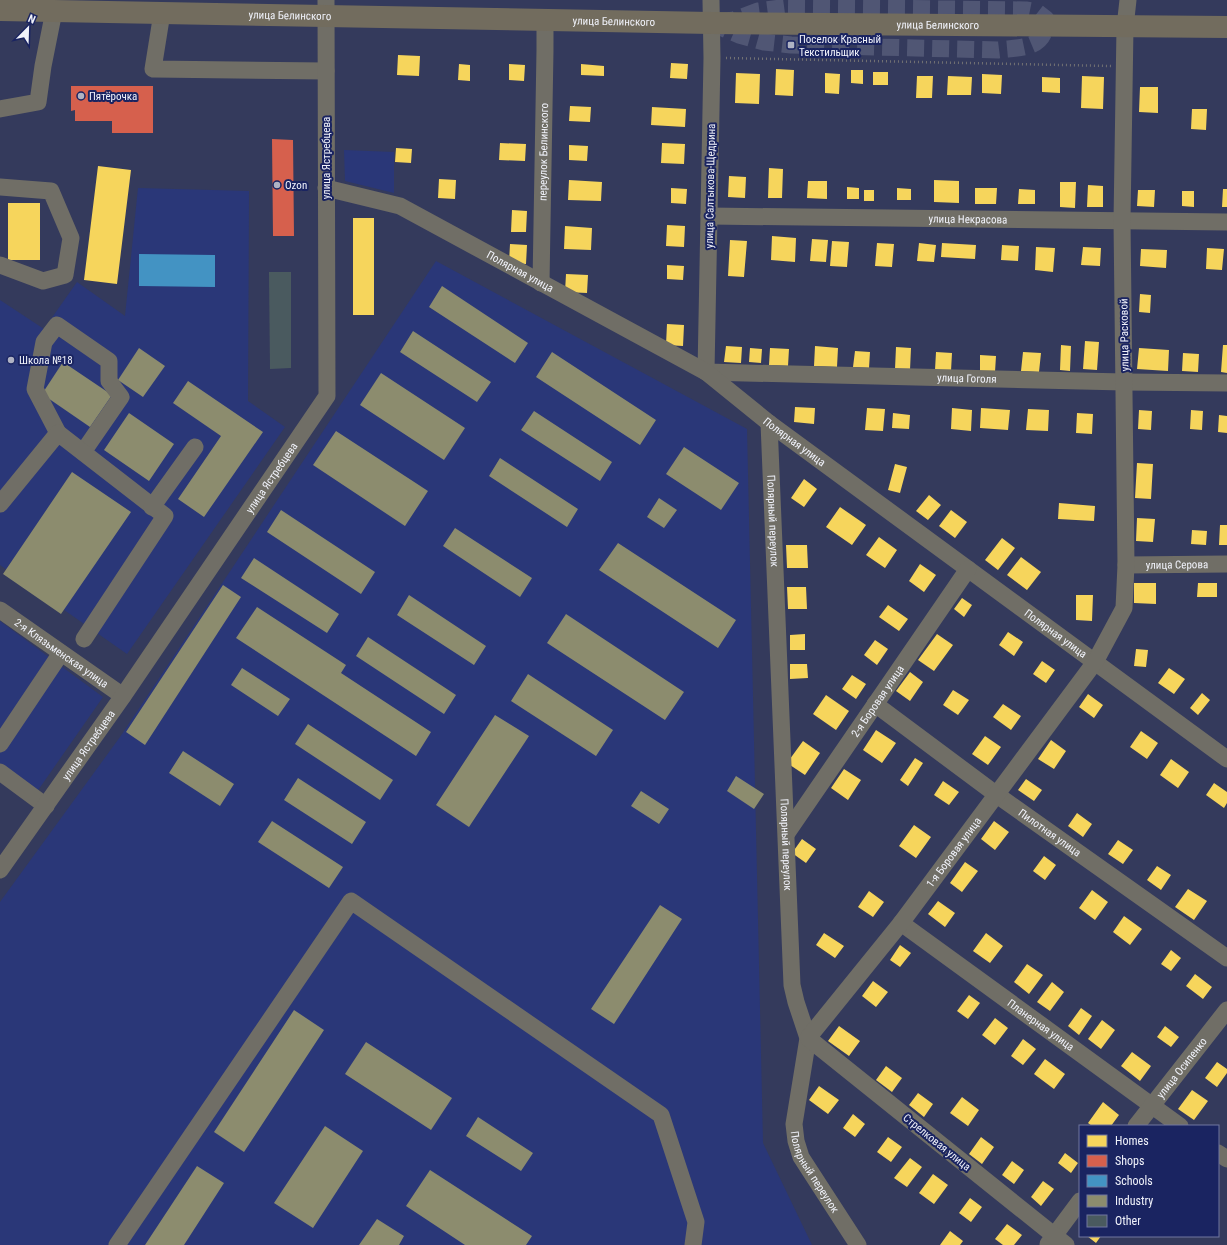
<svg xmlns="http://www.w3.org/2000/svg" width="1227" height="1245" viewBox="0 0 1227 1245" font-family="'Roboto Condensed',sans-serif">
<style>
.built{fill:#2a3778}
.homes{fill:#f6d55c}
.shops{fill:#d6604d}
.schools{fill:#4393c3}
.industry{fill:#8c8c6e}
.building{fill:#4a5a5f}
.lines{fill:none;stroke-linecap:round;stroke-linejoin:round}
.minor-tunnel{stroke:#505674;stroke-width:17;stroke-dasharray:17 8;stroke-linecap:butt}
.path{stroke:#737273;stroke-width:2.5;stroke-dasharray:1 3;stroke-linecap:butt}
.minor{stroke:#706e66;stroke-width:17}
.major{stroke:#726c5e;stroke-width:22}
.poi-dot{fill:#afb2c3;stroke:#1a2461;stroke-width:1.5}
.labels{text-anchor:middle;stroke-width:4;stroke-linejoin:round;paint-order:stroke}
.street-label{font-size:11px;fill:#f1f3fb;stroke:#1a2461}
.poi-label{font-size:11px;fill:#f1f3fb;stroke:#1a2461;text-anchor:start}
</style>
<rect width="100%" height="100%" fill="#343a5c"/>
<path class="built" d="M344 150 394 152V193L345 181Z
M138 188 249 191 248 401 285 427 127 654 0 565V300L44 329 77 282 125 316Z
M436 261 747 429 763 1143 812 1245H0V902L120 737Z
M0 621 103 697 34 796 0 772Z"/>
<path class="homes" d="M398 55 420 56 419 76 397 75Z
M671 63 688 64 687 79 670 78Z
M459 64 470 65V81L458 80Z
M509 64 525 65 524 81 509 80Z
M581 64 604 66V76L581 75Z
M776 69 794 70 793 96 775 95Z
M851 70H863V84L851 83Z
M873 72H888V85H873Z
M736 73 760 74 759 104 735 103Z
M825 73 840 74 839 94 825 93Z
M982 74 1002 75 1001 94 982 93Z
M917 76H933L932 98H916Z
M948 76 972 77 971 95H947Z
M1082 76 1104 77 1103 109 1081 108Z
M1042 77 1060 78V93L1042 92Z
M1140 87H1158V113L1139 112Z
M570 106 591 107 590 122 569 121Z
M652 107 686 109 685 127 651 125Z
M1192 109H1207L1206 130 1191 129Z
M500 143 526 144 525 161 499 160Z
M662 143 685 144 684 164 661 163Z
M569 145 588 146 587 161 569 160Z
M396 148 412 149 411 163 395 162Z
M98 166 131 170 117 284 84 280Z
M769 168 783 169 782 198H768Z
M729 176 746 177 745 198 728 197Z
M439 179 456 180 455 199 438 198Z
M569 180 602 182 601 201 568 200Z
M934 180 959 181V203L934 202Z
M808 181H827V199L807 198Z
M1060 182H1076L1075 208 1060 207Z
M1088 185 1103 186V207H1087Z
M847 187 859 188V199H847Z
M671 188 687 189 686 204 671 203Z
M897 188 911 189V200H897Z
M975 188H997L996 204H975Z
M1019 189 1035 190V204H1018Z
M1223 189H1227V207H1222Z
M864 190H874V201H864Z
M1138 190H1155L1154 207 1137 206Z
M1182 191H1194V207L1182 206Z
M8 203H40V260H8Z
M512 210 527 211 526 232H511Z
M353 218H374V315H353Z
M667 225 685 226 684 247 666 246Z
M565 226 592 228 591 250 564 249Z
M772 236 796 238 795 262 771 260Z
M812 239 828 240 826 262 810 261Z
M730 240 747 241 744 277 728 276Z
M832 241 849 242 847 267 830 266Z
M877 243 894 244 892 267 875 266Z
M919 243 936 245 934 262 917 261Z
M942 243 976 245 975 259 941 257Z
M510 244 527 245 526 264 509 263Z
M1002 245 1019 246 1018 261 1001 260Z
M1036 247 1055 248 1053 272 1035 270Z
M1083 247 1101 248 1100 266 1081 265Z
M1207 248 1224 249 1222 270 1206 269Z
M1141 249 1167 250 1166 268 1140 266Z
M667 265 684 266 683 280 667 279Z
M566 274 588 275 587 293 565 292Z
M1140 294 1151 295 1150 313 1139 312Z
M667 324 684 325 683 346 666 345Z
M1085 341 1099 342 1097 370 1083 369Z
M1061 345 1071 346 1070 371 1060 370Z
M1223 345H1227V373L1221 372Z
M726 346 742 347 741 363 724 362Z
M815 346 838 348 837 367 814 366Z
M896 347 911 348 910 370 895 369Z
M750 348 762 349 761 363 749 362Z
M770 348 789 349 788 366 769 365Z
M1139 348 1169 350 1168 371 1137 369Z
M855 351 870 352 869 368 853 367Z
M936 352 952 353 951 371 935 370Z
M1023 352 1041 353 1039 372 1021 371Z
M1183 353 1199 354 1198 372 1182 371Z
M980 355 996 356 995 372 980 371Z
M795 407 815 408 814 424 794 422Z
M867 408 885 409 883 431 865 430Z
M952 408 972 410 971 431 951 429Z
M981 408 1010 410 1008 430 980 428Z
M1028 409 1049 410 1048 431 1026 430Z
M1139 410 1152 411 1151 430 1138 429Z
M1191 410 1203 411 1202 430 1190 429Z
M893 413 910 415 909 429 892 428Z
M1077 413 1093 414 1092 434 1076 433Z
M1219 415 1227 416V433L1218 432Z
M1137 463 1153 464 1151 499 1135 498Z
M895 464 907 467 900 493 888 490Z
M804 479 817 489 804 507 791 498Z
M929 495 941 505 928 520 916 511Z
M1059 503 1095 506 1094 521 1058 519Z
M840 507 866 525 852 545 826 527Z
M951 510 967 522 955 538 939 526Z
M1137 518 1155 519 1153 542 1136 541Z
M1220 525H1227V545H1219Z
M1192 530 1207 531 1206 545 1191 544Z
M879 537 897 550 885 568 866 555Z
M1002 538 1015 548 998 570 985 560Z
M786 545H807L808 568H787Z
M1021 557 1041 572 1027 590 1007 575Z
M920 564 936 575 924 592 909 581Z
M1134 583H1156V604L1134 603Z
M1198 583H1217V597H1197Z
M787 587H806L807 609H788Z
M1076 595H1093L1092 621 1076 620Z
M962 598 972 605 964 617 954 609Z
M888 605 908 619 899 631 879 617Z
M1008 632 1023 642 1014 656 999 645Z
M805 634V650H790V635Z
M937 634 953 645 934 671 918 660Z
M875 640 888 649 877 665 864 655Z
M1136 649 1148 650 1146 667 1134 666Z
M1042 661 1055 670 1046 683 1033 674Z
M790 664H807L808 678 790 679Z
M1169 668 1185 679 1174 694 1158 683Z
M910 672 923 682 910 701 896 691Z
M852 675 866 684 856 699 842 689Z
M953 690 969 700 958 715 943 705Z
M1202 693 1210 700 1198 715 1190 708Z
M1088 694 1103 705 1094 718 1079 707Z
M826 695 849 711 836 730 813 714Z
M1003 704 1021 716 1011 730 993 717Z
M876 730 896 743 882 763 863 750Z
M1141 731 1158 743 1147 759 1130 747Z
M985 736 1001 747 988 765 972 754Z
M1051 740 1066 751 1054 769 1038 759Z
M803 741 820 753 805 775 787 763Z
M915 758 923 763 908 786 900 780Z
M1171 759 1189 772 1178 788 1160 775Z
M844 769 861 780 848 800 831 788Z
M1026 779 1042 790 1034 801 1018 790Z
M943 781 959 792 949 805 934 795Z
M1214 783 1227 792V803L1224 808 1206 795Z
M1077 813 1092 824 1083 837 1068 826Z
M994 821 1009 832 995 850 981 839Z
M914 825 931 837 916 858 899 846Z
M802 839 816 849 806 863 792 853Z
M1118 840 1133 850 1123 864 1108 854Z
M1044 856 1056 865 1045 880 1033 871Z
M965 862 978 871 962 892 950 883Z
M1157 866 1171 875 1161 890 1147 880Z
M1188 889 1207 901 1194 920 1175 907Z
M1092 890 1108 902 1095 920 1079 908Z
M869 891 884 902 873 917 858 907Z
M938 901 955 913 945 927 928 914Z
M1124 916 1142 929 1130 945 1113 932Z
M824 933 844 946 835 958 816 945Z
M986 933 1003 946 990 963 973 951Z
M900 945 911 953 900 967 890 960Z
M1171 950 1181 958 1171 971 1161 964Z
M1027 964 1043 975 1029 994 1014 982Z
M1195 974 1212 987 1203 999 1186 986Z
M873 981 888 992 876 1007 862 996Z
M1052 982 1064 992 1050 1011 1037 1002Z
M969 995 980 1003 968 1019 957 1011Z
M1081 1008 1092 1016 1079 1035 1068 1026Z
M995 1018 1008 1028 995 1045 982 1035Z
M1102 1020 1115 1030 1101 1049 1088 1039Z
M839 1026 860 1041 849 1056 828 1041Z
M1165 1026 1179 1037 1171 1047 1157 1037Z
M1023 1039 1036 1049 1023 1065 1011 1056Z
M1132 1052 1151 1066 1140 1081 1121 1066Z
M1045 1059 1065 1074 1054 1089 1034 1074Z
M1217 1062 1227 1069V1073L1217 1087 1205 1078Z
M886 1066 902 1078 892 1092 876 1080Z
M819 1086 839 1100 828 1114 809 1100Z
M1192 1090 1208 1101 1194 1120 1178 1109Z
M918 1093 933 1104 924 1117 909 1105Z
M962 1097 979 1110 968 1126 950 1113Z
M1103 1102 1119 1115 1111 1126H1092L1088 1123Z
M853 1114 865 1124 855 1137 843 1128Z
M888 1137 902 1147 891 1162 877 1152Z
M981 1137 994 1147 982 1164 969 1154Z
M1065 1153 1078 1163 1071 1173 1058 1163Z
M910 1158 922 1167 907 1187 894 1178Z
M1012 1161 1024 1170 1014 1184 1002 1175Z
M933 1174 948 1185 934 1204 919 1193Z
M1043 1181 1054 1189 1041 1206 1031 1197Z
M970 1198 982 1207 971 1222 959 1213Z
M1007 1224 1022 1235 1014 1245H1003L995 1239Z
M950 1231 963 1241 960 1245H940Z
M1087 1236H1101L1096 1243Z"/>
<path class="shops" d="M71 86H153V133H112V121H75V110L71 111Z
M272 139 293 140 294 236H273Z"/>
<path class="schools" d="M139 254 215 255V287L139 286Z"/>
<path class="industry" d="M442 286 528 343 515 363 429 307Z
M413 331 491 382 477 402 400 352Z
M139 348 165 366 143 397 118 380Z
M552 352 656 420 640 445 536 377Z
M63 362 112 395 90 427 42 394Z
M381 373 465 428 444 460 360 405Z
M188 381 263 432 204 517 178 499 221 436 173 403Z
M534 411 612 462 600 481 521 430Z
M129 413 174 444 149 481 104 450Z
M336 431 428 491 405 526 313 465Z
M684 447 739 483 721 510 666 474Z
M500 458 578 509 567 527 489 476Z
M72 472 131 512 61 614 3 574Z
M659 498 677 510 664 528 647 517Z
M281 510 375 572 361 594 267 532Z
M455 528 532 578 520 597 443 546Z
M618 543 736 620 718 648 599 570Z
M254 558 339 614 327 633 241 578Z
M223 585 241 597 145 745 126 732Z
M409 595 486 646 474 665 397 615Z
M257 607 346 665 341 673 431 732 416 756 236 638Z
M566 614 684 692 665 720 547 643Z
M368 637 456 695 444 714 356 656Z
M242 668 290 699 278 716 231 685Z
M528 674 613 730 596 756 511 701Z
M495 715 529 736 469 827 436 805Z
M308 724 393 780 380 800 295 744Z
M183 751 234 784 220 806 169 773Z
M736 776 764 794 754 809 727 791Z
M298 778 366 822 352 844 284 800Z
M641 791 669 809 659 824 631 806Z
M272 821 343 867 329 888 258 842Z
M660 905 682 919 614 1024 591 1009Z
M294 1010 324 1030 244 1152 214 1132Z
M366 1042 452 1098 431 1130 345 1074Z
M478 1117 533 1153 521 1171 466 1136Z
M325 1126 363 1151 313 1228 274 1203Z
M197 1166 224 1183 184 1245H145Z
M430 1170 532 1236 526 1245H465L406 1206Z
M377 1219 404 1236 399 1245H359Z"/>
<path class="building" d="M269 272H291V368L270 369Z"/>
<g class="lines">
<path class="minor-tunnel" d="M788 7 1027 10 1037 12 1046 19C1046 50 1021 47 998 50L791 45 764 42 739 35 711 23 734 20 758 11Z"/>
<path class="path" d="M726 58 1111 66"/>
<g class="minor">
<path id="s1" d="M711 0 712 58 706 372 1124 382 1227 383"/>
<path d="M162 13 153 69 326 71"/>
<path d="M0 109 38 102 43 66 54 11"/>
<path d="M0 187 51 191 71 238 65 275 43 281 0 265"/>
<path id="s2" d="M326 188 400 206 706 372 769 423 1227 759"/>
<path id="s3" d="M709 216 1227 222"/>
<path id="s4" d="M541 283 545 50V21"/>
<path id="s5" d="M769 423 792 985 796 1002 808 1038 794 1124 796 1141 801 1157 858 1245"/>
<path d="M58 433 35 389 44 342 57 325 109 361V381L121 397 83 452"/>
<path d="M0 504 58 433 165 516 84 639"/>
<path d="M152 507 195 447"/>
<path id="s6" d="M1126 565 1227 564"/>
<path id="s7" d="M0 610 123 696"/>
<path id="s8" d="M875 704 997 795 1227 958"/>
<path d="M0 744 61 653"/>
<path d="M0 772 46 806"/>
<path id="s9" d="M787 833 968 569"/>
<path id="s10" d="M0 870 123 696 327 396 326 0"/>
<path id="s11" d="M901 923 1180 1126"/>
<path id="s12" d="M1136 1126 1227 1010"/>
<path d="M1218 1153 1227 1159"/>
<path d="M1048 1244 1080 1201"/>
<path d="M117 1245 351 901 661 1115 696 1222 693 1245"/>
<path id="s13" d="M1066 1245 808 1038 901 923 1095 662 1124 608 1126 565 1122 221 1125 27 1128 0"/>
</g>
<path class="major" id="s14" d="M0 10 711 23 1227 27"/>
</g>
<g class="poi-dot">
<rect x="787" y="41" width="8" height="8" rx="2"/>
<circle cx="81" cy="96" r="4"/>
<circle cx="277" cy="185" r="4"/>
<circle cx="11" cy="360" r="4"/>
</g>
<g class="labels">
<g class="street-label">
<text dy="4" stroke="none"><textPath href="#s14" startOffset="290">улица Белинского</textPath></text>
<text dy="4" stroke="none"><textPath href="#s14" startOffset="614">улица Белинского</textPath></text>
<text dy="4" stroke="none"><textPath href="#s14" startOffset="938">улица Белинского</textPath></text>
<text dy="4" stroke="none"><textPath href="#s4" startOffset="131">переулок Белинского</textPath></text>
<text transform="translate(326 158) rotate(-90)" y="4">улица Ястребцева</text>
<text transform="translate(710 186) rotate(-89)" y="4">улица Салтыкова-Щедрина</text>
<text dy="4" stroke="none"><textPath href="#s3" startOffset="259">улица Некрасова</textPath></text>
<text dy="4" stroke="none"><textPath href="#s2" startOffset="213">Полярная улица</textPath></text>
<text transform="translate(1124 335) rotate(-91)" y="4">улица Расковой</text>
<text dy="4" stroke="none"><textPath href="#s1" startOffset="633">улица Гоголя</textPath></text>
<text dy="4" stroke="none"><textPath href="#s2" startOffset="537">Полярная улица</textPath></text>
<text dy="4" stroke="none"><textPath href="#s10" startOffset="477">улица Ястребцева</textPath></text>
<text dy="4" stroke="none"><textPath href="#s5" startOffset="98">Полярный переулок</textPath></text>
<text dy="4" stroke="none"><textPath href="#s6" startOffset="51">улица Серова</textPath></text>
<text dy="4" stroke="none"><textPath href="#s2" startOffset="861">Полярная улица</textPath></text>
<text dy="4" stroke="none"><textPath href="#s7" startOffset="75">2-я Клязьменская улица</textPath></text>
<text dy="4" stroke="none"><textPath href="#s9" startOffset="160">2-я Боровая улица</textPath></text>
<text dy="4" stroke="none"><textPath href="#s10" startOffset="153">улица Ястребцева</textPath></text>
<text dy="4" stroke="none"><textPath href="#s8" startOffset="217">Пилотная улица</textPath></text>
<text dy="4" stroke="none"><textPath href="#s5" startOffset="422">Полярный переулок</textPath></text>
<text dy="4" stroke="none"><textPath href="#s13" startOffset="567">1-я Боровая улица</textPath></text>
<text dy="4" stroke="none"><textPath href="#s11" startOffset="173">Планерная улица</textPath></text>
<text dy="4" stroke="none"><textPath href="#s12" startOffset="74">улица Осипенко</textPath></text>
<text transform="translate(937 1142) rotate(39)" y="4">Стрелковая улица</text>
<text dy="4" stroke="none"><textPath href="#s5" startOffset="758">Полярный переулок</textPath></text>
</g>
<g class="poi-label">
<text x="799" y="43">Поселок Красный<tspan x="799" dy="13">Текстильщик</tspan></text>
<text x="89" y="100">Пятёрочка</text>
<text x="285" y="189">Ozon</text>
<text x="19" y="364">Школа №18</text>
</g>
</g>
<rect x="1079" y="1125" width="140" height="112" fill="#1a2461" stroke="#70779f"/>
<rect x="1087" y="1135" width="20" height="12" fill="#f6d55c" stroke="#70779f"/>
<text x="1115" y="1145" font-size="12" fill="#f1f3fb">Homes</text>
<rect x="1087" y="1155" width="20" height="12" fill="#d6604d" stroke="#70779f"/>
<text x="1115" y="1165" font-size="12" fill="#f1f3fb">Shops</text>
<rect x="1087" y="1175" width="20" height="12" fill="#4393c3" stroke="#70779f"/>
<text x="1115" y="1185" font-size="12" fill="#f1f3fb">Schools</text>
<rect x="1087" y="1195" width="20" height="12" fill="#8c8c6e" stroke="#70779f"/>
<text x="1115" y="1205" font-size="12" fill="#f1f3fb">Industry</text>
<rect x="1087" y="1215" width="20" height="12" fill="#4a5a5f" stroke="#70779f"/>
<text x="1115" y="1225" font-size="12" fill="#f1f3fb">Other</text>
<g transform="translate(28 28) rotate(23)" stroke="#1a2461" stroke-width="3" paint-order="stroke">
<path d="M0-3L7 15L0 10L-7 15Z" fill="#f1f3fb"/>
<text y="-6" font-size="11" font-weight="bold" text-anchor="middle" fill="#f1f3fb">N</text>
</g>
</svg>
